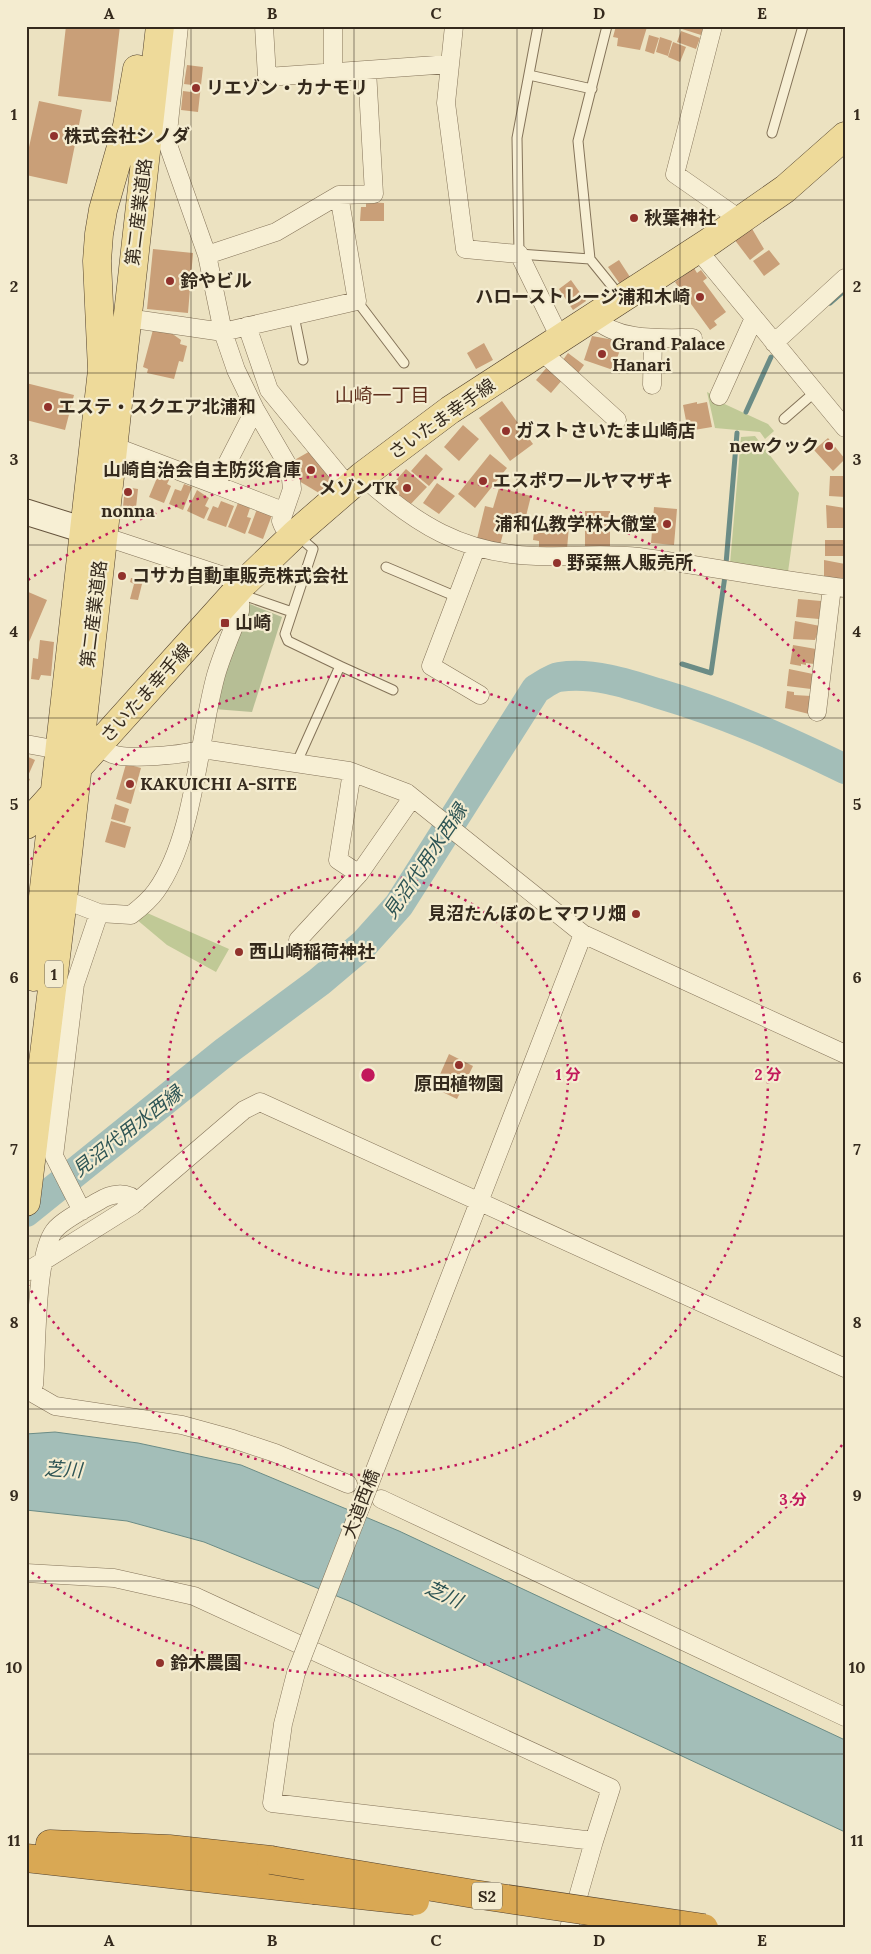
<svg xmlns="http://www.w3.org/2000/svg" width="871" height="1954" viewBox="0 0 871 1954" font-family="Lora,'Noto Sans JP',serif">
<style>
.green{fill:#c0c996}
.cemetery{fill:#b6be95}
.water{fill:#a3beb8;stroke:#6b8c86}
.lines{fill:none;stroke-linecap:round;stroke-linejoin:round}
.stream{stroke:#6b8c86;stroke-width:5}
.river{stroke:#a3beb8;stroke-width:30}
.building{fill:#c99f78}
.lane-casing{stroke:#847359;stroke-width:11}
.street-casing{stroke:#847359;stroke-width:19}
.secondary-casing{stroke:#66543d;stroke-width:27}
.primary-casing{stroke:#52412e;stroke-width:29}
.highway-casing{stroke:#52412e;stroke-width:29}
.lane{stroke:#f7efd4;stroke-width:9}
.street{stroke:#f7efd4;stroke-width:18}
.secondary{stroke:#f7efd4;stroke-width:25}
.primary{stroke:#eeda9a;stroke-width:28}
.highway{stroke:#d9a854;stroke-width:28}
.street-bridge-casing{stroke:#847359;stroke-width:19;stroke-linecap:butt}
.highway-bridge-casing{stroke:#52412e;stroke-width:29;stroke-linecap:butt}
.street-bridge{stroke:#f7efd4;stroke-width:18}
.highway-bridge{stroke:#d9a854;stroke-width:28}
.grid{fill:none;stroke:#352a1d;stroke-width:1;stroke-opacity:0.55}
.ring{fill:none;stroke:#c2185b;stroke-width:2.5;stroke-dasharray:2.5 5}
.poi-dot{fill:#91322c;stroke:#f4ecd0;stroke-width:2}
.labels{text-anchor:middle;stroke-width:4.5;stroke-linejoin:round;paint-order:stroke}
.shield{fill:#f4ecd0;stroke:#6e6453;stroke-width:1}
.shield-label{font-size:16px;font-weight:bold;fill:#352a1d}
.poi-label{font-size:18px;font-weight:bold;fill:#352a1d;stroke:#f4ecd0;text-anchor:start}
.street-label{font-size:18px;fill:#352a1d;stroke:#f4ecd0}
.neighbourhood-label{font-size:19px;fill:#60301e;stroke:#f4ecd0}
.water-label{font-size:19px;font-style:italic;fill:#2d5454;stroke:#f4ecd0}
.centre{fill:#c2185b;stroke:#f4ecd0;stroke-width:2.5}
.ring-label{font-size:15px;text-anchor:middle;font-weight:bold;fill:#c2185b;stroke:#f4ecd0;stroke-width:4.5;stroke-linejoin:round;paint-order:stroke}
.neatline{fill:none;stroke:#352a1d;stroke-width:2}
.grid-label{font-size:16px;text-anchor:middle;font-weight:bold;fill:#352a1d}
</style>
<rect width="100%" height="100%" fill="#ece2c1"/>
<path class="green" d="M707 392 719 398 718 401 768 424 774 431 765 439 760 432 715 428Z
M755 436 799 493 788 572 730 564 741 437Z
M145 912 229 949 216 972 167 945 136 919Z"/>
<path class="cemetery" d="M250 604 282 617 252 712 214 709 220 677Z"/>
<path class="water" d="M55 1432 138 1443 241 1465 399 1531 845 1740V1832L349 1601 204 1542 127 1521 26 1510V1434Z"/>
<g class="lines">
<path class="stream" d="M830 303 845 290
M746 412 771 357
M726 564 737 433
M682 664 711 673 725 576"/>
<path class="river" d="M26 1212 226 1051 319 982 364 944 399 905 536 689C543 685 552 678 559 677 592 672 626 683 657 693 725 713 781 738 845 769"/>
</g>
<path class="building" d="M66 26H120L111 102 58 96Z
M616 26 647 27 640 50 617 46 618 38 613 37Z
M683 26H704L701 35 682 29Z
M681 31 700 38 696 49 677 42Z
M649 35 659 38 654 54 645 51Z
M660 37 672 41 668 56 656 52Z
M673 42 686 47 680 62 668 57Z
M187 65 203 67 198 112 181 110 183 91 191 92 192 85 184 84Z
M39 101 82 110 67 184 26 175V161Z
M366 202 384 203V221H360L361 207H366Z
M751 227 764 249 750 260 734 239Z
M153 249 193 253 188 313 147 309Z
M769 250 780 264 764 276 753 261Z
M619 260 630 277 620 284 608 267Z
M694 268 697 273 701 270 707 278 703 281 726 312 714 321 717 325 710 330 675 282Z
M571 280 586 301 573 310 559 289Z
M154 326 167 330 181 340 180 344 187 346 183 362 179 361 174 379 147 373 148 369 143 367Z
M592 336 614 340 613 344 621 347 613 370 584 360Z
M484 343 493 360 476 369 467 353Z
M568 353 584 365 576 376 560 364Z
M548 366 563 379 551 393 536 380Z
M26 383 74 395 65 430 26 420Z
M502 401 533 444 510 461 479 418Z
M697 402V404L707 402 712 427 688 431 683 405Z
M463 425 479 439 459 461 444 447Z
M828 438 845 459 833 471 814 450Z
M312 450 333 479 319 493 299 481 291 462Z
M426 454 443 469 429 486 411 471Z
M490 454 507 468 475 508 458 494Z
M406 469 427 487 408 507 388 489Z
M159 473 170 478 167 484 171 486 164 503 149 497Z
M830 476H845V497L829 496Z
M437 483 455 496 439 514 423 503Z
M184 484 192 487 183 510 169 504 175 489 181 491Z
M125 487 138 489 135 517 122 516Z
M499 488 531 496 525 520 508 515 500 545 477 539 485 506 493 508Z
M197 490 209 498 205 506 209 508 204 519 187 511Z
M221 501 234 506 226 527 207 520 213 506 218 508Z
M238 503 250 508 247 517 251 518 245 534 228 527Z
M826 505 845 508V528H827Z
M654 507 677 509 674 545 651 543Z
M257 509 272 515 263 539 248 533Z
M585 511H610V546H585Z
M535 523 569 526 567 549 552 547 551 551 539 550V541L533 540Z
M825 540H845V556H825Z
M824 560 845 564 844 580H824Z
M131 578 143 580 138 600 130 599 134 584 130 582Z
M26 591 47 600 26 649Z
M798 599 821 601 819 619 796 617Z
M795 621 820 626 815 640 793 639Z
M40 640 54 642 51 676 41 675 39 680 31 679 33 658 38 659Z
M793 645 816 649 814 664 806 663V665L801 664V666L790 664Z
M789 669 813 674 811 689 787 686Z
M787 691 794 692V695L811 696 809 714 785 708Z
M26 756 35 760 27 778 30 779 26 788Z
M126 764 141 768 131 804 116 799Z
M115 804 129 809 125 823 111 819Z
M111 821 131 827 125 848 105 842Z
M449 1054 473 1066 457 1099 434 1088Z"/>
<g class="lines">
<g class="lane-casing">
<path id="lane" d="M538 26 517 138 519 254 590 259
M607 26 578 141 590 259 620 296
M529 75 592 89
M772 133 803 26
M357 301 404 363
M294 316 303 360
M784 419 815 392
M386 567 457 597
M240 594 292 612
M340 666 393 690
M297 762 340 666 288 641 285 634 313 549 298 536"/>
</g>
<g class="street-casing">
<path id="street" d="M179 26 167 142 207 255 223 332 236 370 255 409 290 469 292 489 281 521 283 526 295 534
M264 26 267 77 450 64
M454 26 446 103 465 249 519 254 560 338
M713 26 675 174 741 220
M333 73V26
M698 250 845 428
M207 255 276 232 339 195 374 194 367 70
M593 317C618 342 660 338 693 338
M127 318 223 332 357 301 339 195
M247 326 269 390 349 487
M774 343 845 278
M541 351 617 420
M652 385 653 338
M719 396 754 318
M113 446 216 485 255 409
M362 476C415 524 463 554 536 556 570 557 605 553 639 557 708 566 776 580 845 588
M216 485 283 511
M103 536 230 578 242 585
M476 548 431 666 480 695
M817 712 832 587
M26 744 59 750
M99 745C103 749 107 752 112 754 129 760 185 755 202 749L349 771 407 793 583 934 845 1054
M352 772 338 860 359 874
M63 899 99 913
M298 940 359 874 412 798
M82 1211 54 1156 75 984 99 913 131 915C140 908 149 901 156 891 195 837 198 740 216 675 222 654 232 632 240 611V602L235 592
M26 1272 133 1205 244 1110 260 1102 845 1368
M427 1336 583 934
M34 1385C37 1349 35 1257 54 1231 62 1220 87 1208 99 1201 110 1194 127 1190 137 1202
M29 1391 55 1406 182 1425 233 1439 275 1453 348 1484
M381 1499 845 1717
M26 1573 114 1578 194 1596 611 1788 594 1841
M296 1673 283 1724 272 1803 594 1841 569 1928"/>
</g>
<g class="secondary-casing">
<path id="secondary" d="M26 512 103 536"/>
</g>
<g class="primary-casing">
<path id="primary" d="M26 825 242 585 295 534 362 476 450 410 709 242 785 189 845 136
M34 977 102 370 97 261 99 234 103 210 127 126 137 69
M26 1202 63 899 160 26"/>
</g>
<g class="highway-casing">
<path id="highway" d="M50 1844 169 1849 271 1860
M26 1858 314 1890"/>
</g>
<use href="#lane" class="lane"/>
<use href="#street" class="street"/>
<use href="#secondary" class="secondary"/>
<use href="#primary" class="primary"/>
<use href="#highway" class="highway"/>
<g class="street-bridge-casing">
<path id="street-bridge" d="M296 1673 427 1336"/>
</g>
<g class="highway-bridge-casing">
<path id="highway-bridge" d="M271 1860 474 1894 704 1928
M314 1890 415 1901"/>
</g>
<use href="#street-bridge" class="street-bridge"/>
<use href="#highway-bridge" class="highway-bridge"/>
</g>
<path class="grid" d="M191 26V1928M354 26V1928M517 26V1928M680 26V1928M26 200H845M26 373H845M26 545H845M26 718H845M26 891H845M26 1063H845M26 1236H845M26 1409H845M26 1581H845M26 1754H845"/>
<g class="ring">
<circle cx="368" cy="1075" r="200"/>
<path d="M27 866A400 400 0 1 1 27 1284"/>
<path d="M842 1445A601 601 0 0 1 28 1570M28 580A601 601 0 0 1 842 705"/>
</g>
<g class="poi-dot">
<circle cx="196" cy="88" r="5"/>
<circle cx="54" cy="136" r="5"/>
<circle cx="634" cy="218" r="5"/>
<circle cx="170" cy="281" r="5"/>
<circle cx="700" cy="297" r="5"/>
<circle cx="602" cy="354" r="5"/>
<circle cx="48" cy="407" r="5"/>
<circle cx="506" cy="431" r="5"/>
<circle cx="829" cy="446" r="5"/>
<circle cx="311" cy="470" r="5"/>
<circle cx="483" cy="481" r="5"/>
<circle cx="407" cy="488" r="5"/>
<circle cx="128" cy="492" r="5"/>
<circle cx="667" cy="524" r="5"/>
<circle cx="557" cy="563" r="5"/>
<circle cx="122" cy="576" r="5"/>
<rect x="220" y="618" width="10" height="10" rx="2.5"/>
<circle cx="130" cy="784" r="5"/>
<circle cx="636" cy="914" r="5"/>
<circle cx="239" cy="952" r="5"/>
<circle cx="459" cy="1065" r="5"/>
<circle cx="160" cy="1663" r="5"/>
</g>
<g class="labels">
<g class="shield">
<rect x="45" y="960.5" width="18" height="27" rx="4"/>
<rect x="472" y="1882.5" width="30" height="27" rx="4"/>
</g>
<g class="shield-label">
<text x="54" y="980">1</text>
<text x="487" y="1902">S2</text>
</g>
<g class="poi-label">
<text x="206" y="94">リエゾン・カナモリ</text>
<text x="64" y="142">株式会社シノダ</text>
<text x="644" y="224">秋葉神社</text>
<text x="180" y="287">鈴やビル</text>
<text x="690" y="303" text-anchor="end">ハローストレージ浦和木崎</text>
<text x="612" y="350">Grand Palace<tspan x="612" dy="21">Hanari</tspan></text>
<text x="58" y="413">エステ・スクエア北浦和</text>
<text x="516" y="437">ガストさいたま山崎店</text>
<text x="819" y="452" text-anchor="end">newクック</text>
<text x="301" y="476" text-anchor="end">山崎自治会自主防災倉庫</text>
<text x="493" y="487">エスポワールヤマザキ</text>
<text x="397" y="494" text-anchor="end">メゾンTK</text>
<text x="128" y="517" text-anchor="middle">nonna</text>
<text x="657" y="530" text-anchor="end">浦和仏教学林大徹堂</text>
<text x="567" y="569">野菜無人販売所</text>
<text x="132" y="582">コサカ自動車販売株式会社</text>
<text x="235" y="629">山崎</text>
<text x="140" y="790">KAKUICHI A-SITE</text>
<text x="626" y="920" text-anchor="end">見沼たんぼのヒマワリ畑</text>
<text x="249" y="958">西山崎稲荷神社</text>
<text x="459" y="1090" text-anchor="middle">原田植物園</text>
<text x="170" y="1669">鈴木農園</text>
</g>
<g class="street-label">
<text transform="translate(139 212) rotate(-83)" y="6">第二産業道路</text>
<text transform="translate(442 419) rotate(-35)" y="6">さいたま幸手線</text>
<text transform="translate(94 614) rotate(-83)" y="6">第二産業道路</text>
<text transform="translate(146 693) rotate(-48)" y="6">さいたま幸手線</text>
<text transform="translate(361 1504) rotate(-69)" y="6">大道西橋</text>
</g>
<g class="neighbourhood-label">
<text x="382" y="402">山崎一丁目</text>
</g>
<g class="water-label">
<text transform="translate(425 861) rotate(-56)" y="7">見沼代用水西縁</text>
<text transform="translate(127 1131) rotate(-38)" y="7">見沼代用水西縁</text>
<text transform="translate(63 1469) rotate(3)" y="7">芝川</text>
<text transform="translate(444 1594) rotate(25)" y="7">芝川</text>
</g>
</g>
<circle cx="368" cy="1075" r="8" class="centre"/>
<g class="ring-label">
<text x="568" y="1080">1 分</text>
<text x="768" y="1080">2 分</text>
<text x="793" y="1505">3 分</text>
</g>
<rect width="871" height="1954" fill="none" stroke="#f4ecd0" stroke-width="55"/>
<rect x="28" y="28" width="816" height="1898" class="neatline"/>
<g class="grid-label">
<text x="109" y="19">A</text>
<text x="272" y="19">B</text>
<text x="436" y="19">C</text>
<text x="599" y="19">D</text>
<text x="762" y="19">E</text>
<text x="14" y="120">1</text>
<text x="857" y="120">1</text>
<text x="14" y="292">2</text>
<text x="857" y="292">2</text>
<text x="14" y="465">3</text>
<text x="857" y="465">3</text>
<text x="14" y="637">4</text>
<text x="857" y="637">4</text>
<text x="14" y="810">5</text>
<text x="857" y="810">5</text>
<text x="14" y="983">6</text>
<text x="857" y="983">6</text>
<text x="14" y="1155">7</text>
<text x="857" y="1155">7</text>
<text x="14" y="1328">8</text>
<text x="857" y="1328">8</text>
<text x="14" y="1501">9</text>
<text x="857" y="1501">9</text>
<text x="14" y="1673">10</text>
<text x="857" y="1673">10</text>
<text x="14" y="1846">11</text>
<text x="857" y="1846">11</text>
<text x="109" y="1946">A</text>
<text x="272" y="1946">B</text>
<text x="436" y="1946">C</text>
<text x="599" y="1946">D</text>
<text x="762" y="1946">E</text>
</g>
</svg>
